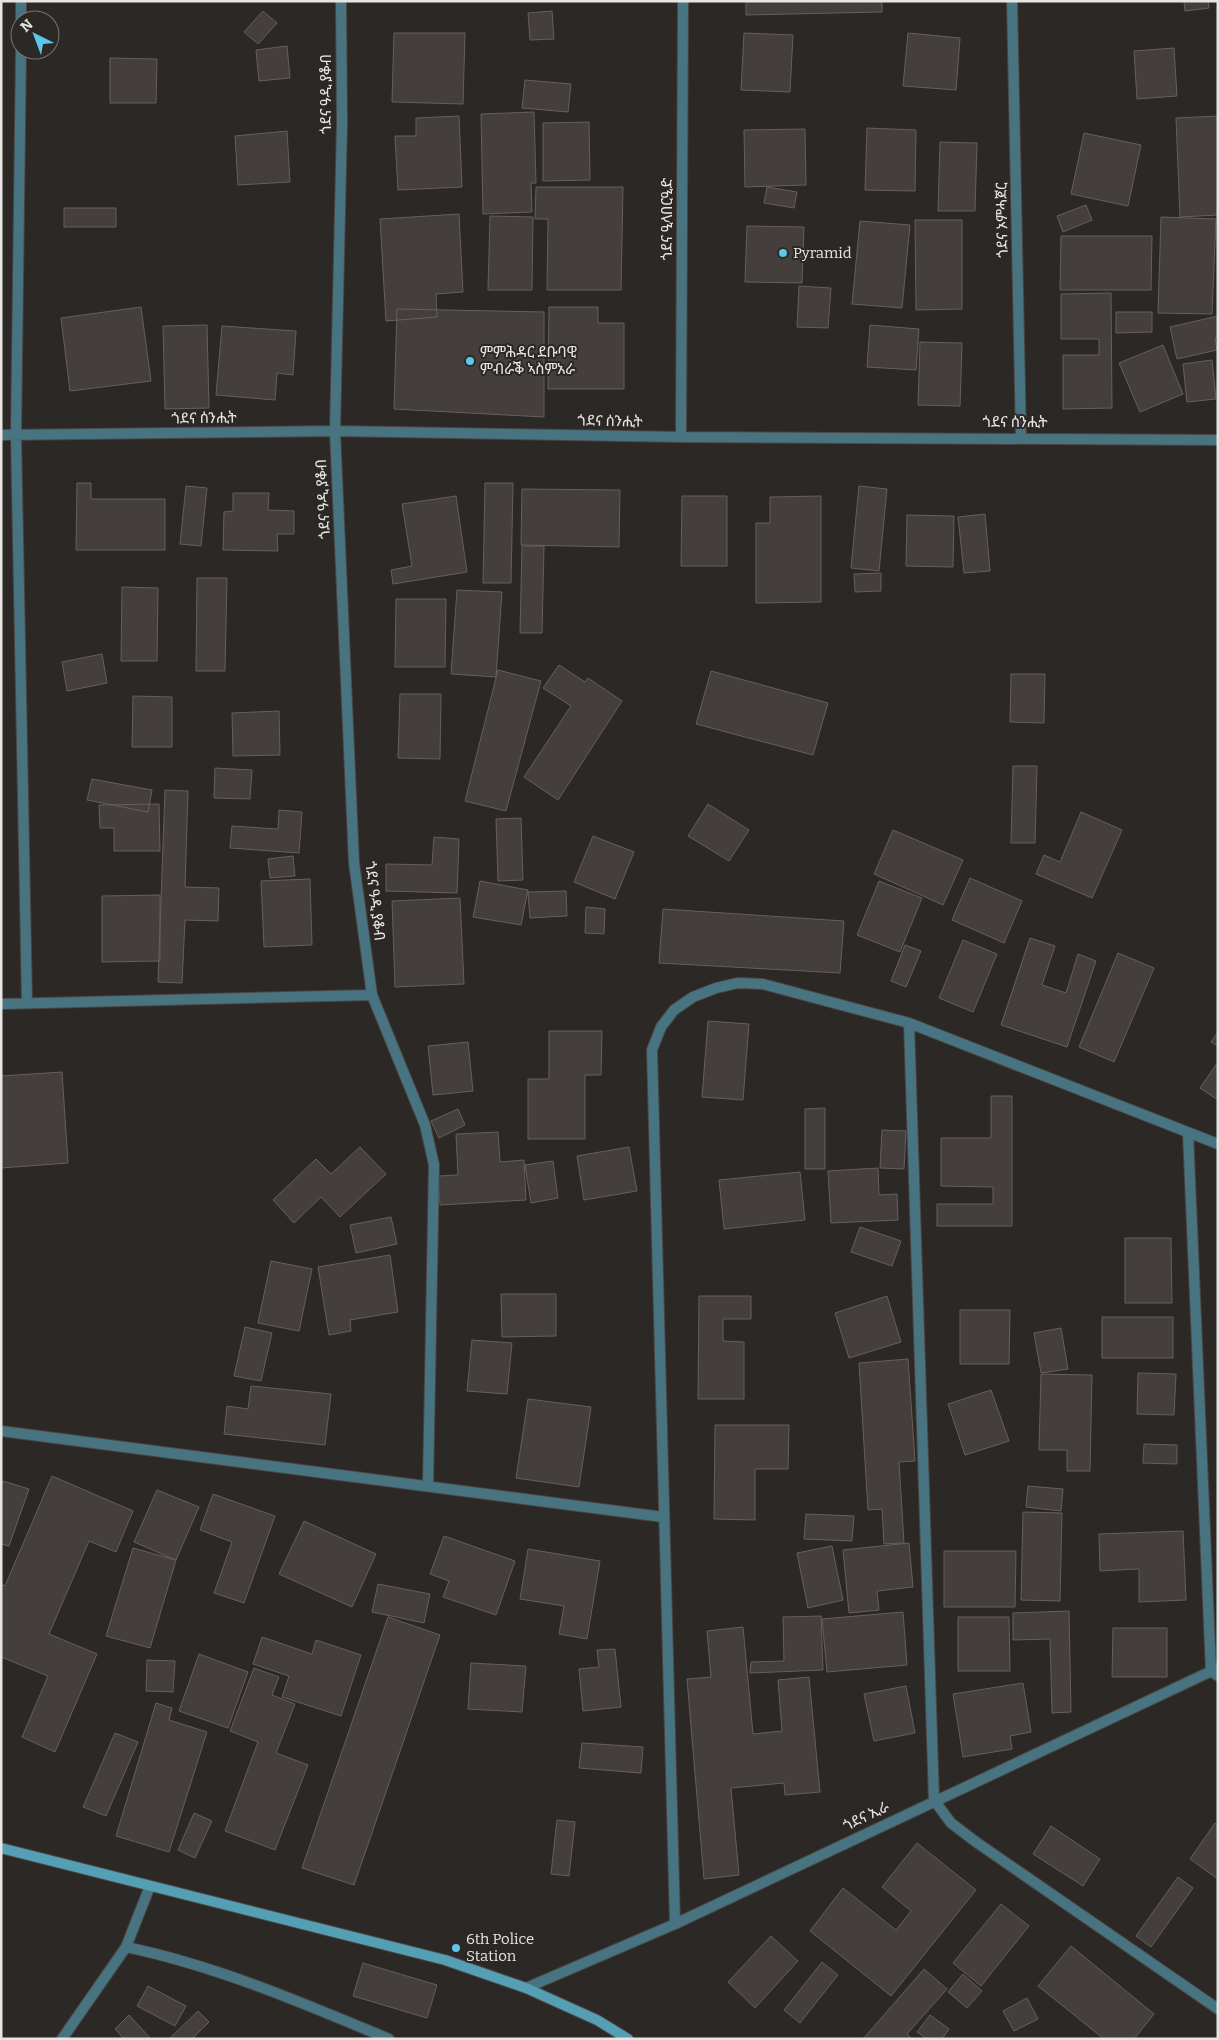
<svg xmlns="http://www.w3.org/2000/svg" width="1219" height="2040" viewBox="0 0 1219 2040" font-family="Bitter,'Noto Sans Ethiopic',serif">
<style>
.building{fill:#443f3c;stroke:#65605c}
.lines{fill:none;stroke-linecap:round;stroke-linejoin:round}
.minor-casing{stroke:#4a4643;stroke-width:12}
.secondary-casing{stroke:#4a4643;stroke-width:12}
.minor{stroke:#487482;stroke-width:10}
.secondary{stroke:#559fb5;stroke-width:10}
.poi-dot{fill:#5cc7e7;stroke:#2c2825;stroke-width:2}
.labels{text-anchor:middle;stroke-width:4;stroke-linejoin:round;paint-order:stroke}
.street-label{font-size:15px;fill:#e7e5e2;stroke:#2c2825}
.poi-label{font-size:15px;fill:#e7e5e2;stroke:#2c2825;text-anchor:start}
</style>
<rect width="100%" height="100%" fill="#2c2825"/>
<path class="building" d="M746 1H882V12L746 15Z
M1184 1H1208L1209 8 1185 11Z
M263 11 277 23 258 44 244 32Z
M552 11 554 39 530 40 528 13Z
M394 33H465L463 104 392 102Z
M744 33 793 35 790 92 741 90Z
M908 33 960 38 956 90 903 86Z
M287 46 290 78 259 81 256 50Z
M1174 48 1177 96 1137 99 1134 51Z
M110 58 157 59 156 103H110Z
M525 80 571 84 568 112 522 108Z
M534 112 536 183H531L532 212 483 214 481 114Z
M459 116 462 187 398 190 395 136H416V118Z
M1218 116V215L1180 217 1176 118Z
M589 122 590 180 543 181V123Z
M867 128 916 130 915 191 865 190Z
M805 129 806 185 745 187 744 130Z
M287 131 290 182 238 185 235 136Z
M1084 133 1141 145 1128 206 1071 194Z
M940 142 977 143 975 211H938Z
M536 187H623L621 290H547L548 219H535Z
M767 187 797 192 794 208 764 203Z
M1086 205 1092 220 1063 232 1057 216Z
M64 208H116V227H64Z
M459 214 463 292 436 294 437 317 386 321 380 219Z
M490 216 533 217 532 290H488Z
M1161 217 1216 219 1212 314 1158 313Z
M915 220H962V309L916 310Z
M860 221 910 225 902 308 852 304Z
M747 226 804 227 802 283 745 282Z
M1061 236H1152L1151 290H1060Z
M799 286 831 288 828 328 797 327Z
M1111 293 1112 408 1063 409V355H1099V339H1061V294Z
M141 307 151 381 70 391 61 318Z
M549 307H598V323H624V389H548Z
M397 309 544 312V417L394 409Z
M1116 312H1152V332L1116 333Z
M1218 316V337L1215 338 1217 350 1177 359 1170 327Z
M207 325 209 408 165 409 163 326Z
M870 325 919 329 916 370 867 367Z
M222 326 296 331 293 375 277 373 275 400 216 395Z
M920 342 962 343 960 406 918 405Z
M1163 345 1183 394 1140 412 1119 363Z
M1212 360 1216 399 1187 402 1183 364Z
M77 483H91V499H165V550H76Z
M485 483H513L511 583H483Z
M186 486 207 488 201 546 180 544Z
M859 486 887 489 879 571 851 568Z
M522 489 620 490 619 547 521 545Z
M233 493H269L268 510 294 511V534H277L278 551 223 550 224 512 233 511Z
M456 496 467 572 393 584 391 570 412 566 402 504Z
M682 496H727V566H681Z
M821 496V602L756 603V523H770V497Z
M985 514 990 571 964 573 958 517Z
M907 515 954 516 953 567 906 566Z
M522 546H544L542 633H520Z
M881 573V591L855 592 854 574Z
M197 578H227L225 671H196Z
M122 587 158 588 157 661H121Z
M457 590 502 592 496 677 451 674Z
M396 599H446L445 667H395Z
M102 654 107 683 67 691 62 662Z
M559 665 585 682 588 678 622 701 558 800 524 777 571 706 543 688Z
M498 670 541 681 506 811 465 801Z
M711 671 828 703 813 755 696 724Z
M1011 674H1045L1044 723 1010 722Z
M400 694H441L440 759 398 758Z
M133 696 172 697V747H132Z
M279 711 280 755 233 756 232 713Z
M1013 766H1037L1035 843H1011Z
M215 768 252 770 250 799 214 798Z
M92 779 152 790 148 812 87 800Z
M165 790 188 791 185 887 219 888 218 921 185 920 182 983 158 982Z
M159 804 160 851H114V828H100L99 805Z
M708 804 749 830 729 861 688 836Z
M279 810 302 812 299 853 230 848 232 826 278 829Z
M1081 812 1122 830 1092 898 1036 874 1044 855 1060 862Z
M521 818 523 880 498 881 496 819Z
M893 830 963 860 943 905 874 874Z
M593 836 634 852 615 899 574 882Z
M434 837 459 839 457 893 386 891V864L432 865Z
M293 856 295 876 270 878 268 859Z
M970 878 1022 901 1004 943 952 920Z
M310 879 312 945 264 947 261 881Z
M480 881 528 890 521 925 473 917Z
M879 881 922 898 900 952 857 935Z
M566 891 567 916 530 918 528 892Z
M160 895V961L102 962V896Z
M460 898 464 984 395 987 392 901Z
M586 907 605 909 604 934 585 933Z
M663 909 844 921 840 973 659 963Z
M1030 938 1055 946 1042 985 1066 993 1078 954 1096 961 1067 1047 1001 1025Z
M963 940 997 954 973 1012 939 998Z
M905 945 921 951 906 987 891 981Z
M1118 953 1154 968 1114 1062 1079 1047Z
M708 1021 749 1024 743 1100 702 1097Z
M549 1031H602L601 1075H585V1139H528V1079H549Z
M1218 1032V1046L1211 1042Z
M468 1042 473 1091 433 1095 428 1046Z
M1218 1062V1100L1200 1088Z
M62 1072 68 1163 1 1168V1076Z
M991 1096H1012V1226H937V1204H993V1187L941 1186V1138H991Z
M825 1108V1169H805V1109Z
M458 1109 465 1125 439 1138 431 1121Z
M882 1130 906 1131 904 1169 880 1168Z
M498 1132 500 1162 524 1160 526 1200 440 1205 438 1176 458 1175 456 1134Z
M360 1147 386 1174 340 1217 321 1197 294 1223 273 1200 316 1159 331 1174Z
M629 1147 637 1191 584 1200 577 1156Z
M553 1161 558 1198 531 1203 525 1165Z
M878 1168 879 1195 897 1194 898 1220 831 1223 828 1171Z
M800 1172 805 1220 724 1229 719 1180Z
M391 1217 397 1244 356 1253 350 1225Z
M860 1227 901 1241 892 1266 851 1252Z
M1125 1238H1171L1172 1303H1125Z
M390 1255 398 1312 350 1320 351 1331 329 1335 318 1267Z
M271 1261 312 1269 299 1331 258 1323Z
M501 1294H556V1336L502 1337Z
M699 1296H751V1319H723V1341L744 1342V1399H698Z
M887 1296 901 1342 849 1358 835 1313Z
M960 1310H1010L1009 1364H960Z
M1102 1317H1173V1358H1102Z
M245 1327 272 1333 261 1381 234 1376Z
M1061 1328 1068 1369 1041 1373 1034 1333Z
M472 1340 512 1343 507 1394 467 1391Z
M908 1359 915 1461 899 1462 904 1543 884 1544 882 1509 868 1510 859 1363Z
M1138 1373 1176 1374 1174 1415 1137 1414Z
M1041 1374 1092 1375 1090 1471H1067V1450H1039Z
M251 1386 331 1394 325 1445 224 1434 227 1406 248 1409Z
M991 1390 1009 1441 965 1455 948 1404Z
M528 1399 591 1407 579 1487 516 1478Z
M715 1425H789L788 1469H755V1520L714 1519Z
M1144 1444 1177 1445V1464L1143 1463Z
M52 1476 133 1511 116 1552 89 1541 49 1634 97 1654 55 1752 22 1737 48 1676 1 1657V1584L5 1586Z
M3 1481 29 1489 9 1546 1 1544V1487Z
M1028 1486 1063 1489 1061 1511 1026 1507Z
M157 1490 199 1507 176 1560 134 1542Z
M213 1494 275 1516 244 1603 214 1593 232 1542 200 1530Z
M1023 1512 1062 1513 1060 1601 1021 1600Z
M806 1514 854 1516 852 1541 804 1539Z
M304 1521 376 1554 352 1607 279 1574Z
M1183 1531 1186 1600 1139 1602V1569L1100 1571 1099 1534Z
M444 1536 515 1561 496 1615 443 1597 449 1581 430 1574Z
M909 1543 913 1587 877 1591 879 1610 849 1613 843 1550Z
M832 1546 843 1600 808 1608 797 1553Z
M133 1548 176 1560 150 1648 106 1636Z
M528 1549 600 1561 587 1639 559 1634 564 1606 520 1599Z
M944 1551H1016L1015 1607H944Z
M378 1584 430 1594 424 1623 372 1612Z
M1069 1611 1071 1712 1052 1713 1050 1639 1013 1640V1613Z
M903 1612 907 1665 827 1672 822 1619Z
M821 1616 823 1670 750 1673 751 1662 784 1661 783 1617Z
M388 1617 440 1635 354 1885 302 1868Z
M958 1617H1009L1010 1671H958Z
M743 1627 753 1734 782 1731 778 1680 809 1677 820 1792 785 1795 784 1783 731 1788 739 1875 704 1879 687 1679 711 1677 707 1631Z
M1113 1628H1167V1677H1112Z
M262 1637 312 1654 316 1640 361 1655 341 1716 282 1697 289 1676 253 1664Z
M615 1649 621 1707 583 1711 579 1669 599 1667 597 1650Z
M199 1654 248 1672 228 1728 179 1711Z
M147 1660 175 1661 173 1692 146 1691Z
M471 1663 526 1666 522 1712 468 1709Z
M254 1668 279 1677 272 1695 295 1704 276 1753 308 1765 275 1850 225 1831 258 1742 230 1731Z
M1023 1683 1031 1732 1010 1736 1012 1749 963 1757 953 1694Z
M906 1686 915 1733 874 1741 864 1694Z
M156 1703 172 1708 169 1720 207 1732 169 1852 116 1836Z
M115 1733 138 1742 106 1816 83 1807Z
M582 1743 643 1747 641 1773 579 1768Z
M194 1813 212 1821 195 1858 178 1850Z
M557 1820 575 1822 569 1876 551 1874Z
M1215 1823 1218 1825V1879L1190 1859Z
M1051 1826 1100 1859 1083 1886 1033 1854Z
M917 1843 976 1890 891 1996 810 1931 843 1888 896 1930 911 1911 882 1887Z
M1178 1877 1193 1888 1151 1947 1136 1936Z
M1001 1904 1029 1926 981 1986 953 1963Z
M771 1936 798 1961 755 2008 728 1982Z
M1071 1946 1154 2014 1134 2039H1104L1038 1986Z
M822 1962 838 1975 800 2023 784 2010Z
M363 1963 437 1985 427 2018 353 1996Z
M924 1969 947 1989 907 2034 912 2039H863Z
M963 1974 982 1991 967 2008 948 1992Z
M148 1986 186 2006 175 2026 137 2006Z
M1027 1998 1038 2019 1014 2031 1003 2011Z
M198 2011 209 2022 192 2039H169Z
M129 2015 151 2039H124L115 2029Z
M930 2015 949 2029 942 2039H927L917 2032Z"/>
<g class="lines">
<g class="minor-casing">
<path id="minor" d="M341 1 342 123 335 431 354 863 372 995 425 1125 434 1165 428 1486
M1012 1 1021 437
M21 20V1
M21 50 16 435 27 1003
M1 435 335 431 681 437 1218 440
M681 437 683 1
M1 1004 372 995
M909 1023 934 1800 951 1823 976 1842 1218 2009
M1188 1133 1211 1671 1218 1676
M1 1431 663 1517
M675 1924 652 1050 661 1027 674 1010 693 997 716 988 738 983 763 984 909 1023 1218 1144
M126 1947C217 1966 303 2003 389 2039
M526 1988 675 1924 1218 1668
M62 2039 126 1947 150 1886"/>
</g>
<g class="secondary-casing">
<path id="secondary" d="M1 1848 445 1960 526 1988 597 2020 628 2039"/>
</g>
<use href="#minor" class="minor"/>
<use href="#secondary" class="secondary"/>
</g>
<g class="poi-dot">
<circle cx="783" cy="253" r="5"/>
<circle cx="470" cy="361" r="5"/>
<circle cx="456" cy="1948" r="5"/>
</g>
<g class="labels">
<g class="street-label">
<text transform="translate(326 94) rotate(-90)" y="5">ጎደና ዓዲ ያቆብ</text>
<text transform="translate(667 219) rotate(-90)" y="5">ጎደና ዒላበርዒድ</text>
<text transform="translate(1002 220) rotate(-91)" y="5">ጎደና ኦምሓጀር</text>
<text transform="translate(204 418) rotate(-1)" y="5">ጎደና ሰንሒት</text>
<text transform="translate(610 421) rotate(1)" y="5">ጎደና ሰንሒት</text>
<text x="1015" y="427">ጎደና ሰንሒት</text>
<text transform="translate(323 499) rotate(-93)" y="5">ጎደና ዓዲ ያቆብ</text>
<text transform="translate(375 901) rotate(83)" y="5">ጎደና ዓዲ ያቆብ</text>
<text transform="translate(866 1816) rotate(-26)" y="5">ጎደና ኢራ</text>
</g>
<g class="poi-label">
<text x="793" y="258">Pyramid</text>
<text x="480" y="357">ምምሕዳር ደቡባዊ<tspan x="480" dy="17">ምብራቕ ኣስምአራ</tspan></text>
<text x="466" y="1944">6th Police<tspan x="466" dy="17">Station</tspan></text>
</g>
</g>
<rect width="1219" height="2040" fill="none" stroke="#e7e5e2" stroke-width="5"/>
<g transform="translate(35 35) rotate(318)"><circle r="24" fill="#2c2825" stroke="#777471"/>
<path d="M0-4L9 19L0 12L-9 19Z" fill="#5cc7e7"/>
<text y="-8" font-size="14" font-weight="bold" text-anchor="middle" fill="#e7e5e2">N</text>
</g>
</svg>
